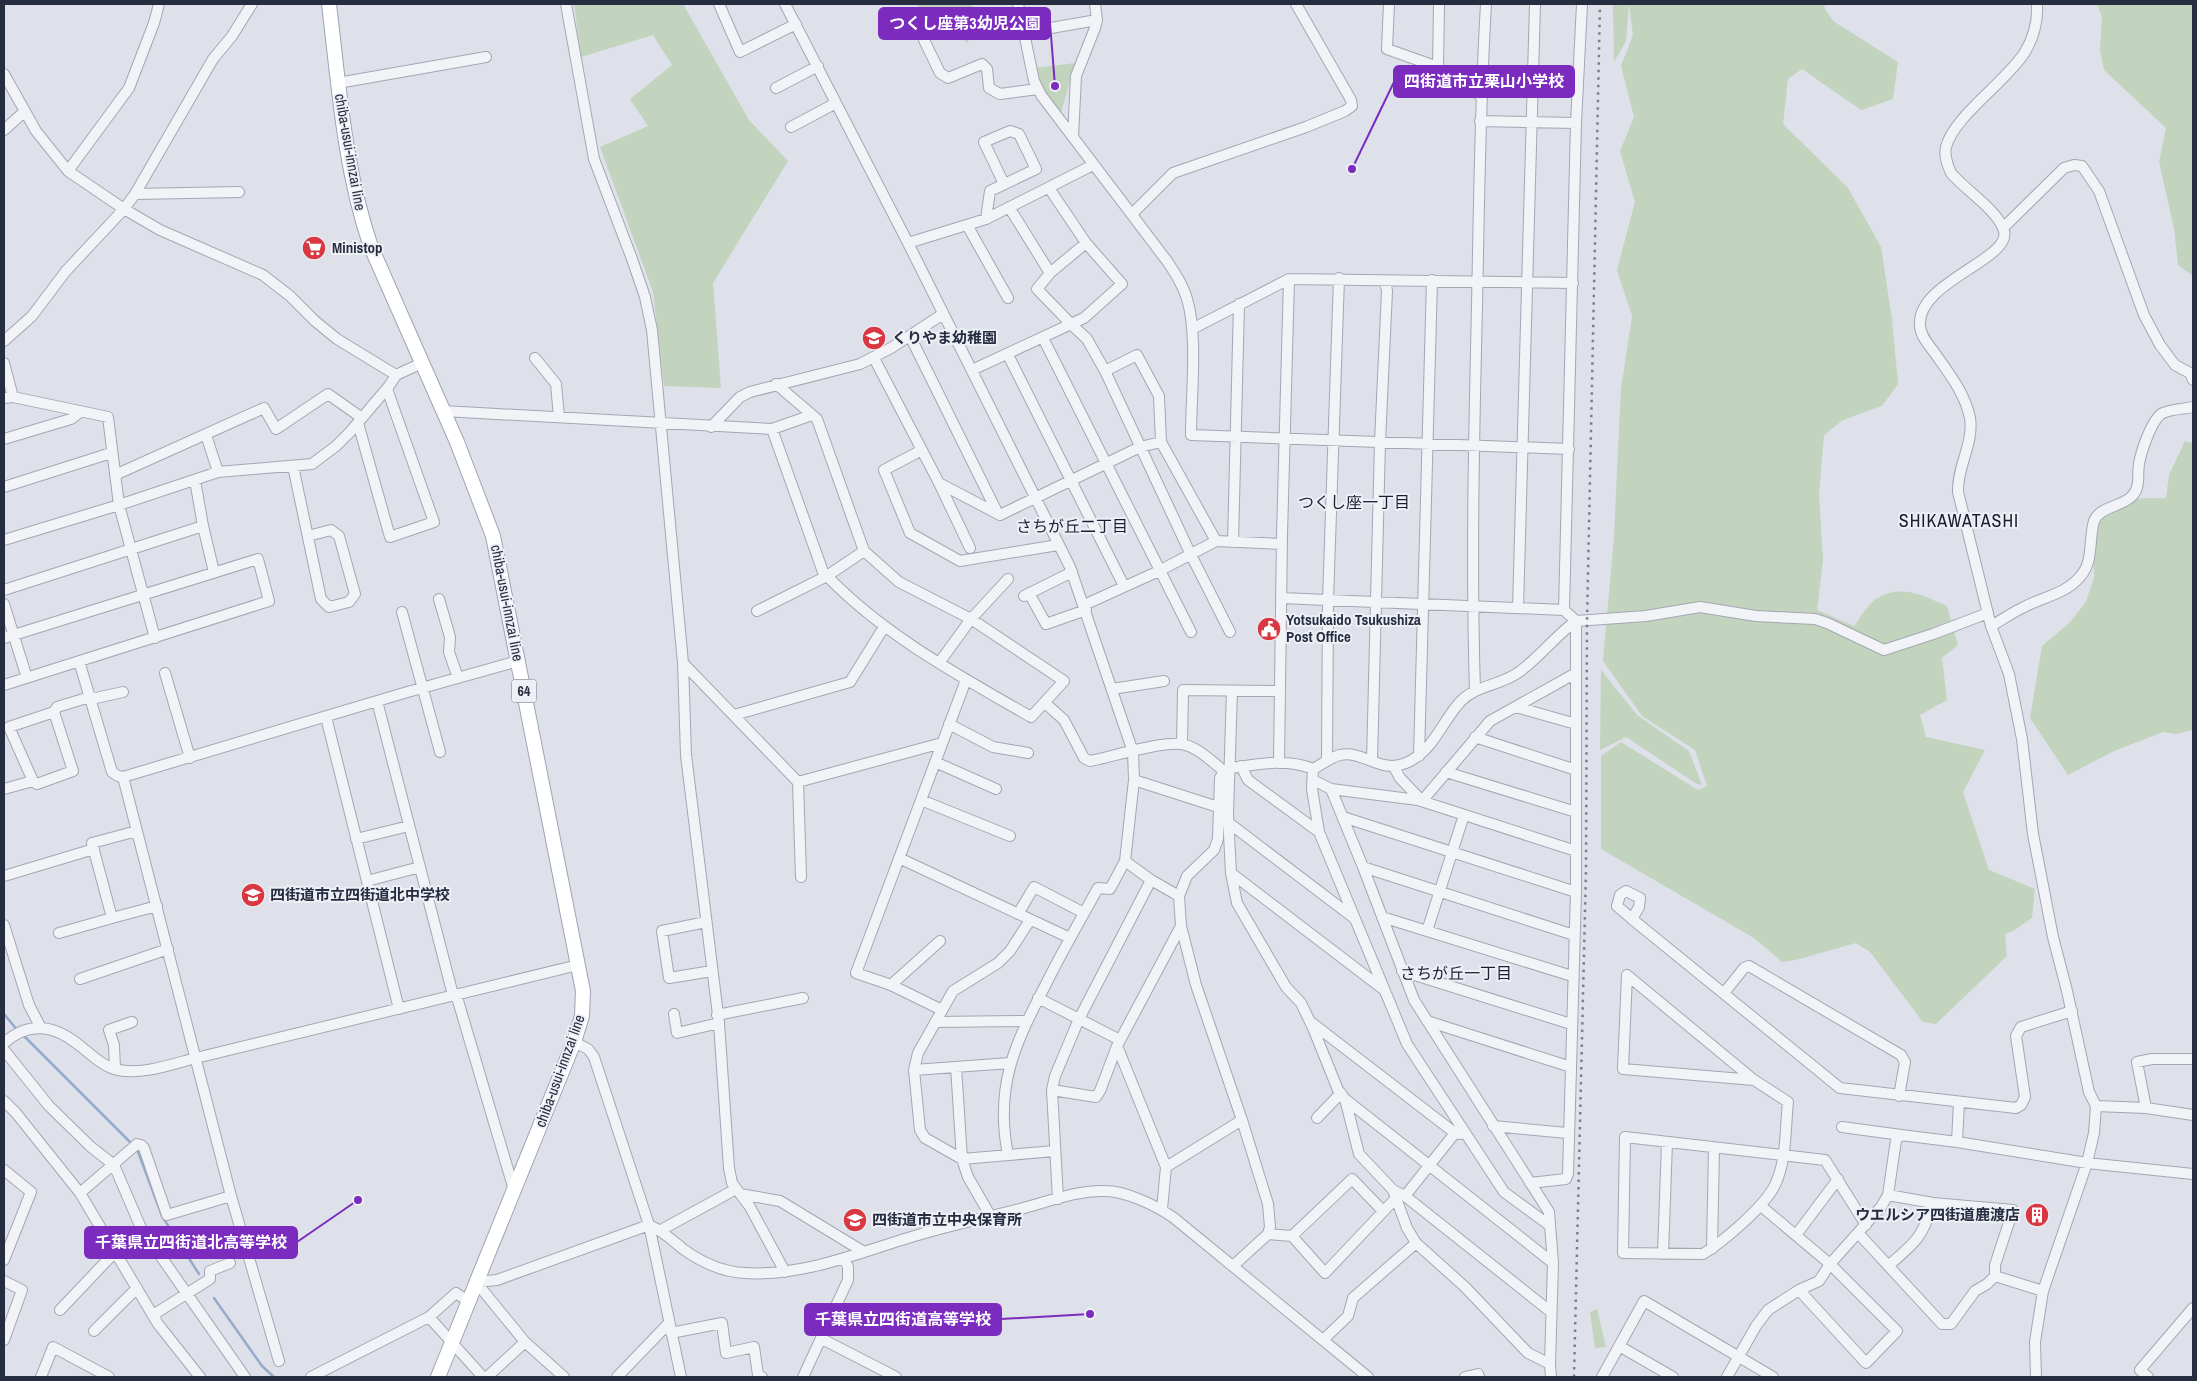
<svg xmlns="http://www.w3.org/2000/svg" width="2197" height="1381" viewBox="0 0 2197 1381" font-family="'Archivo Narrow','Noto Sans JP',sans-serif">
<style>
.green{fill:#c2d3be}
.lines{fill:none;stroke-linecap:round;stroke-linejoin:round}
.stream{stroke:#96abcc;stroke-width:2.5}
.minor-casing{stroke:#a3a7b3;stroke-width:12}
.major-casing{stroke:#9ca4b5;stroke-width:16}
.minor{stroke:#f1f3f7;stroke-width:10}
.major{stroke:#fff;stroke-width:14}
.rail{stroke:#767f94;stroke-width:2.5;stroke-dasharray:2.5 5;stroke-linecap:butt}
.labels{text-anchor:middle;stroke-width:4;stroke-linejoin:round;paint-order:stroke}
.shield{fill:#eef0f6;stroke:#626877;stroke-width:1}
.shield-label{font-size:14px;font-weight:bold;fill:#262d41}
.street-label{font-size:15px;fill:#262d41;stroke:#eef0f6}
.poi-label{font-size:15px;font-weight:bold;fill:#262d41;stroke:#eef0f6;text-anchor:start}
.neighbourhood-label{font-size:16px;fill:#181f32;stroke:#eef0f6}
.quarter-label{font-size:18px;letter-spacing:1px;fill:#181f32;stroke:#eef0f6}
.leader{fill:none;stroke:#7b2cbf;stroke-width:2}
.callout-dot{fill:#7b2cbf;stroke:#eef0f6;stroke-width:2}
.callout{fill:#7b2cbf;stroke:#7b2cbf;stroke-width:2}
.callout-label{font-size:16px;text-anchor:middle;font-weight:bold;fill:#fff}
</style>
<rect width="100%" height="100%" fill="#dee1e9"/>
<path class="green" d="M574 4H683L749 120 788 161 713 283 721 388 664 386 653 292 600 147 648 126 630 99 672 65 653 35 581 57Z
M914 4H972L976 22 967 43 943 20Z
M1613 4H1629L1626 41 1614 62Z
M1629 4H1826L1824 7 1833 21 1898 62 1893 99 1861 110 1802 69 1788 79 1783 124 1848 188 1881 247 1892 319 1898 384 1882 406 1843 420 1824 435 1819 494 1823 560 1817 610 1854 626C1860 618 1868 604 1876 599 1901 583 1924 596 1947 606L1958 645 1942 658 1947 700 1920 715 1926 737 1985 750 1963 792 1989 870 2035 889 2032 918 2013 931 2005 934 2007 956 1936 1024 1923 1022 1870 952 1856 943 1796 960 1782 962 1754 938 1601 849V756L1621 742 1698 790 1707 786 1695 750 1642 716 1603 661 1614 536 1621 389 1632 316 1617 270 1635 202 1620 151 1634 117 1621 66 1633 35Z
M2097 4H2193V276L2178 265 2174 228 2159 162 2166 128 2104 70 2100 50 2102 17Z
M1075 63 1061 113C1050 98 1040 86 1035 68Z
M2185 441 2193 443V730L2176 734 2163 732 2114 751 2068 775 2030 718 2042 646 2070 622 2086 602 2094 577 2093 538 2100 508 2119 499 2166 498 2169 475Z
M1601 670 1637 715 1689 751 1702 785 1697 784 1626 737 1600 750Z
M1597 1309 1606 1347 1595 1348 1590 1312Z"/>
<g class="lines">
<path class="stream" d="M4 1014 18 1031
M22 1034 133 1145
M137 1149 162 1216 199 1274
M214 1298 262 1366 274 1377"/>
<g class="minor-casing">
<path id="minor" d="M566 4 594 159 632 259 645 297 652 330 683 663 686 755 719 1023 729 1168 732 1183 750 1207 785 1272
M719 4 740 52 796 24
M785 4 908 243 1070 567 1133 752 1134 780 1125 861 1110 889 1098 888C1081 919 1063 950 1047 982 1016 1042 994 1085 1008 1155
M1018 4 1034 81 1041 95 1167 261C1175 273 1183 285 1187 299 1198 334 1191 396 1191 435L1569 449
M1389 4 1387 49 1432 65 1481 96
M1582 4 1576 123 1564 610 1576 621 1646 616 1700 607 1756 616 1815 619 1827 623 1884 650 1933 634 1988 613
M1022 33 1097 20
M924 40 940 73 948 78 982 64 987 69 989 88 1000 94 1038 89
M1438 69 1439 4
M4 74 36 131 68 171 124 209 160 230 263 275 290 296 315 321 337 339 396 375
M338 83 486 57
M776 88 818 66
M1480 121 1576 123
M791 127 836 103
M4 130 24 112
M1073 137 1076 76 1095 28 1097 20 1095 4
M68 171 129 88 154 23 159 4
M1049 188 1086 243 1122 284 1084 318 1071 324 1037 289 1050 273 1086 243
M135 194 239 192
M1009 207 1050 273
M1132 214 1173 173 1306 127 1345 111 1352 106 1351 100 1296 4
M986 219 990 191 1036 169 1019 134 1010 131 984 142 1004 184
M967 225 1008 298
M2003 228 2064 168 2074 165 2082 166 2099 191 2144 315 2160 345 2175 365 2190 373 2193 380
M908 243 986 219 1093 165
M1192 329 1289 279 1573 283
M910 336 998 514
M1043 338 1191 632
M4 341 32 316 66 271 124 209 135 194 213 59 232 36 252 4
M1008 355 1124 586
M535 358 556 384 559 417
M874 358 939 483 1000 515 1140 447 1161 442
M4 363 13 397
M972 370 1071 324 1087 339 1105 371 1191 555 1230 632
M1105 371 1137 355 1159 396 1161 442 1216 541
M4 398 13 397 108 417 119 505 155 638
M443 411 772 429 812 415
M358 423 390 537 434 522 387 389
M711 427 740 397 750 392 860 364 891 348 943 314
M772 429 823 572 827 576C885 636 960 676 1031 717L1064 681 971 619 899 582 864 551 817 419 776 384
M206 435 218 472
M4 439 71 419 79 413
M922 450 884 470 910 533 960 561 1058 545
M293 466 321 599 329 607 349 602 355 594 339 536 331 530 308 536
M115 475 264 408 276 429 328 394 362 418
M195 480 203 526 214 572
M939 483 970 548
M4 487 111 453
M4 540 119 505 218 472 312 464 336 446 350 432 389 386 396 375 422 363
M1233 542 1239 304
M4 590 203 526
M1029 593 1046 624 1086 610
M1024 596 1072 572
M1281 598 1564 610
M439 599 450 637 449 652 458 678
M4 604 27 678
M1084 605 1159 571 1216 541 1282 544
M1518 608 1535 4
M757 611 827 576 864 551
M402 612 440 752
M1991 626C2002 620 2013 612 2024 607 2045 596 2068 594 2083 573 2093 559 2089 538 2094 521 2100 506 2122 507 2132 496 2141 487 2137 475 2139 464 2141 452 2152 418 2163 413 2172 409 2184 409 2193 407
M4 638 258 559 269 601 4 685
M79 661 112 772 118 776 123 777
M683 663 798 782 942 743
M939 663 971 619 1008 579
M165 673 190 758
M966 680 921 800 1010 836
M1112 689 1164 681
M1232 691 1228 815 1231 873 1237 903 1286 987 1301 1003 1313 1028 1338 1090 1345 1099 1553 1263
M1475 691C1471 563 1474 434 1477 306 1479 205 1480 104 1486 4
M377 701 453 995
M1045 703 1064 720 1084 758 1090 761C1114 756 1159 742 1181 744 1197 746 1212 762 1224 771
M1516 707 1576 724
M734 715 850 682 884 627
M326 717 399 1009
M949 724 993 747 1028 753
M1475 737 1576 770
M1182 744 1183 690 1280 691
M1419 756 1432 280
M1327 761 1328 600 1339 278
M1372 761 1380 442 1387 291 1385 281
M935 762 996 789
M1279 763 1282 535 1289 279
M1241 766 1248 780 1319 832
M1394 767 1400 778 1422 801 1490 721 1576 673
M1313 769 1312 789 1319 832 1407 1044 1504 1192 1549 1225
M1313 769C1321 765 1331 757 1340 755 1363 750 1381 774 1406 763 1434 751 1442 721 1461 701 1477 685 1502 685 1519 672 1540 657 1555 636 1576 621
M1446 772 1576 812
M1134 780 1218 807
M1313 780 1331 789 1418 800 1576 851
M33 781 9 727 54 712
M798 782 801 877
M4 789 33 781 37 784 73 771 54 712 57 707 90 697 96 698 123 692
M1331 789 1363 867 1414 1000 1549 1212 1553 1263 1550 1364 1551 1377
M921 800 856 973 891 985 942 1010
M1343 817 1576 892
M1229 823 1354 918
M137 831 92 843 112 918 157 906
M356 839 409 826
M899 858 1070 938
M1125 861 1151 880 1179 896
M1363 867 1574 935
M1231 873 1383 989
M4 876 94 849
M367 881 420 867
M1018 914 1034 887 1084 913
M1382 917 1572 976
M1632 919 1639 907 1640 898 1626 891 1620 895 1617 906 1632 919 1840 1088 2016 1108 2021 1105 2025 1097 2016 1036 2021 1027 2072 1011
M1030 920 1010 951 998 963 953 991 918 1053 914 1070 920 1130 925 1138 962 1159 1055 1151
M706 922 662 931 669 978 712 971
M4 925 29 1005 41 1028
M1427 931 1464 815
M59 933 112 918
M1402 971 1571 1024
M1627 975 1754 1080 1788 1102C1785 1129 1787 1160 1775 1185 1764 1207 1724 1241 1703 1254L1623 1253 1625 1137 1825 1160 1866 1225
M1627 975 1623 1069 1754 1080
M80 979 168 949
M891 985 940 941
M1724 993 1744 968 1749 966 1901 1055 1905 1062 1899 1096
M456 994 514 1190
M1038 998 1120 1040
M674 1014 677 1033 719 1023
M717 1015 803 998
M1427 1021 1571 1067
M935 1022 1026 1021
M1312 1023 1455 1133
M574 1042 588 1049 594 1057 649 1225 681 1377
M4 1043C29 1021 54 1025 79 1045 91 1054 103 1067 118 1070 143 1075 172 1064 196 1058L578 965
M1117 1046 1166 1167 1162 1209
M4 1050 49 1106 91 1147 114 1165 141 1228 245 1377
M956 1067 962 1159 968 1177 991 1217
M115 1069 114 1045 109 1030 132 1022
M914 1070 1010 1063
M1052 1090 1096 1097 1100 1091 1117 1046 1181 926
M1345 1099 1359 1154 1393 1190 1407 1228 1416 1243 1465 1287 1528 1353 1550 1364
M4 1101 16 1113 80 1193 158 1324 200 1377
M2096 1106 2146 1108 2193 1115
M2146 1108 2137 1062 2152 1059H2193
M1317 1118 1341 1093
M1493 1126 1567 1133
M1842 1127 1901 1135
M1957 1142 1959 1102
M1166 1167 1242 1120
M4 1170 31 1192 4 1260
M1530 1183 1566 1179 1568 1174 1576 892V621
M1393 1190 1405 1196 1551 1312
M80 1193 137 1144 141 1145 144 1148 167 1215 231 1196
M740 1194 780 1201 864 1252
M1405 1196 1455 1133 1461 1134
M1058 1199 1052 1090 1055 1076 1079 1019 1151 880
M1761 1206 1830 1264 1897 1331 1866 1363 1799 1290
M661 1230 736 1189
M1858 1233 1942 1324H1951L1975 1291 1987 1284 1995 1276V1265L2013 1210 1933 1203 1888 1195
M1268 1234 1292 1236 1325 1273 1396 1198
M1796 1235 1838 1179
M1292 1236 1352 1179 1383 1211
M1712 1249 1714 1148
M1663 1254 1667 1142
M1234 1265 1268 1234 1270 1227 1268 1204 1242 1120 1196 985 1181 926 1179 896 1187 876 1214 850 1218 839 1220 778 1224 771 1231 768C1258 764 1287 758 1313 769
M1888 1266C1915 1243 1923 1237 1933 1203
M1995 1276 2043 1291
M4 1281 22 1290 4 1340
M476 1282 497 1280 649 1225C663 1231 672 1240 683 1249 701 1262 723 1272 745 1273 804 1277 862 1251 918 1235 951 1225 986 1218 1020 1209 1047 1202 1077 1190 1105 1191 1126 1191 1157 1206 1174 1218L1368 1377
M476 1282 525 1342 564 1377
M60 1310 115 1252
M153 1315 210 1279V1271L230 1263
M429 1317 483 1377
M94 1331 137 1288
M671 1333 722 1323 726 1353 754 1347 758 1375 762 1377
M822 1339 896 1377
M1323 1340 1348 1316 1353 1298 1416 1243
M1619 1346 1673 1377
M279 1361 231 1196 123 777 404 693 518 661
M41 1377 53 1347 109 1377
M311 1377 429 1317 456 1293 469 1302
M487 1377 525 1342
M617 1377 669 1323
M803 1377 848 1280V1267L844 1258
M1465 1377 1478 1374 1479 1377
M1602 1377 1644 1301 1773 1377
M1727 1377 1756 1326 1768 1310 1799 1290 1819 1281 1830 1264 1881 1207 1888 1195 1896 1140 1901 1135 1957 1142 2087 1163 2193 1174
M2036 1377 2035 1342 2043 1291 2087 1163 2094 1133 2096 1106 2089 1092 2067 991 2053 937 2033 834 2022 739 2009 674 1991 626 1958 492C1957 466 1974 444 1970 418 1965 393 1948 372 1934 352 1928 344 1920 335 1920 325 1917 282 2012 259 2004 231 1998 210 1965 190 1951 173 1947 164 1944 156 1946 147 1954 116 2007 81 2025 52 2034 37 2038 21 2037 4
M2148 1377 2140 1370 2193 1308"/>
</g>
<g class="major-casing">
<path id="major" d="M329 4C339 86 344 168 371 247L457 442 493 536 583 991 582 1016 574 1042 438 1377"/>
</g>
<use href="#minor" class="minor"/>
<use href="#major" class="major"/>
<path class="rail" d="M1574 1377 1586 869 1587 621 1600 4"/>
</g>
<defs>
<g id="supermarket-disc" transform="scale(1.25)"><circle r="9.5" fill="#d93842" stroke="#eef0f6"/><path d="M-6-5.5h2.5l.6 2H6L4.5 2H-2.5L-4.4-4H-6ZM-1.5 3.2a1.3 1.3 0 1 0 .1 0ZM3 3.2a1.3 1.3 0 1 0 .1 0Z" fill="#fff"/></g>
<g id="school-disc" transform="scale(1.25)"><circle r="9.5" fill="#d93842" stroke="#eef0f6"/><path d="M0-5L7-2L0 1L-7-2ZM-4 1L0 2.5L4 1V4Q0 6-4 4Z" fill="#fff"/></g>
<g id="civic-disc" transform="scale(1.25)"><circle r="9.5" fill="#d93842" stroke="#eef0f6"/><path d="M-.6-6.5H3V-4.5H.6V-3L4-1V1h2V6H-6V1h2V-1L-.6-3ZM-1.2 2.5V6h2.4V2.5Z" fill="#fff"/></g>
<g id="building-disc" transform="scale(1.25)"><circle r="9.5" fill="#d93842" stroke="#eef0f6"/><path d="M-4-6H4V6H1V3H-1V6H-4ZM-2.5-4.3h1.7v1.8h-1.7ZM.8-4.3h1.7v1.8H.8ZM-2.5-1h1.7V.8h-1.7ZM.8-1h1.7V.8H.8Z" fill="#fff"/></g>
</defs>
<g fill-rule="evenodd">
<use href="#supermarket-disc" x="314" y="248"/>
<use href="#school-disc" x="874" y="338"/>
<use href="#civic-disc" x="1269" y="629"/>
<use href="#school-disc" x="253" y="895"/>
<use href="#building-disc" x="2037" y="1215"/>
<use href="#school-disc" x="855" y="1220"/>
</g>
<g class="labels">
<rect class="shield" x="511.5" y="679.5" width="25" height="23" rx="4"/>
<g class="shield-label">
<text x="524" y="696">64</text>
</g>
<g class="street-label">
<text transform="translate(350 152) rotate(80)" y="5">chiba-usui-innzai line</text>
<text transform="translate(507 603) rotate(79)" y="5">chiba-usui-innzai line</text>
<text transform="translate(560 1071) rotate(-70)" y="5">chiba-usui-innzai line</text>
</g>
<g class="poi-label">
<text x="332" y="253">Ministop</text>
<text x="892" y="343">くりやま幼稚園</text>
<text x="1286" y="625">Yotsukaido Tsukushiza<tspan x="1286" dy="17">Post Office</tspan></text>
<text x="270" y="900">四街道市立四街道北中学校</text>
<text x="2020" y="1220" text-anchor="end">ウエルシア四街道鹿渡店</text>
<text x="872" y="1225">四街道市立中央保育所</text>
</g>
<g class="neighbourhood-label">
<text x="1354" y="508">つくし座一丁目</text>
<text x="1072" y="532">さちが丘二丁目</text>
<text x="1456" y="979">さちが丘一丁目</text>
</g>
<g class="quarter-label">
<text x="1959" y="527">SHIKAWATASHI</text>
</g>
</g>
<path class="leader" d="M1055 86L1050 23M1352 169L1394 82M358 1200L297 1242M1090 1314L1001 1319"/>
<g class="callout-dot">
<circle cx="1055" cy="86" r="5"/>
<circle cx="1352" cy="169" r="5"/>
<circle cx="358" cy="1200" r="5"/>
<circle cx="1090" cy="1314" r="5"/>
</g>
<g class="callout">
<rect x="879" y="8" width="171" height="31" rx="5"/>
<rect x="1394" y="66" width="180" height="31" rx="5"/>
<rect x="85" y="1227" width="212" height="31" rx="5"/>
<rect x="805" y="1304" width="196" height="31" rx="5"/>
</g>
<g class="callout-label">
<text x="965" y="29">つくし座第3幼児公園</text>
<text x="1484" y="87">四街道市立栗山小学校</text>
<text x="191" y="1248">千葉県立四街道北高等学校</text>
<text x="903" y="1325">千葉県立四街道高等学校</text>
</g>
<rect width="2197" height="1381" fill="none" stroke="#262d41" stroke-width="10"/>
</svg>
